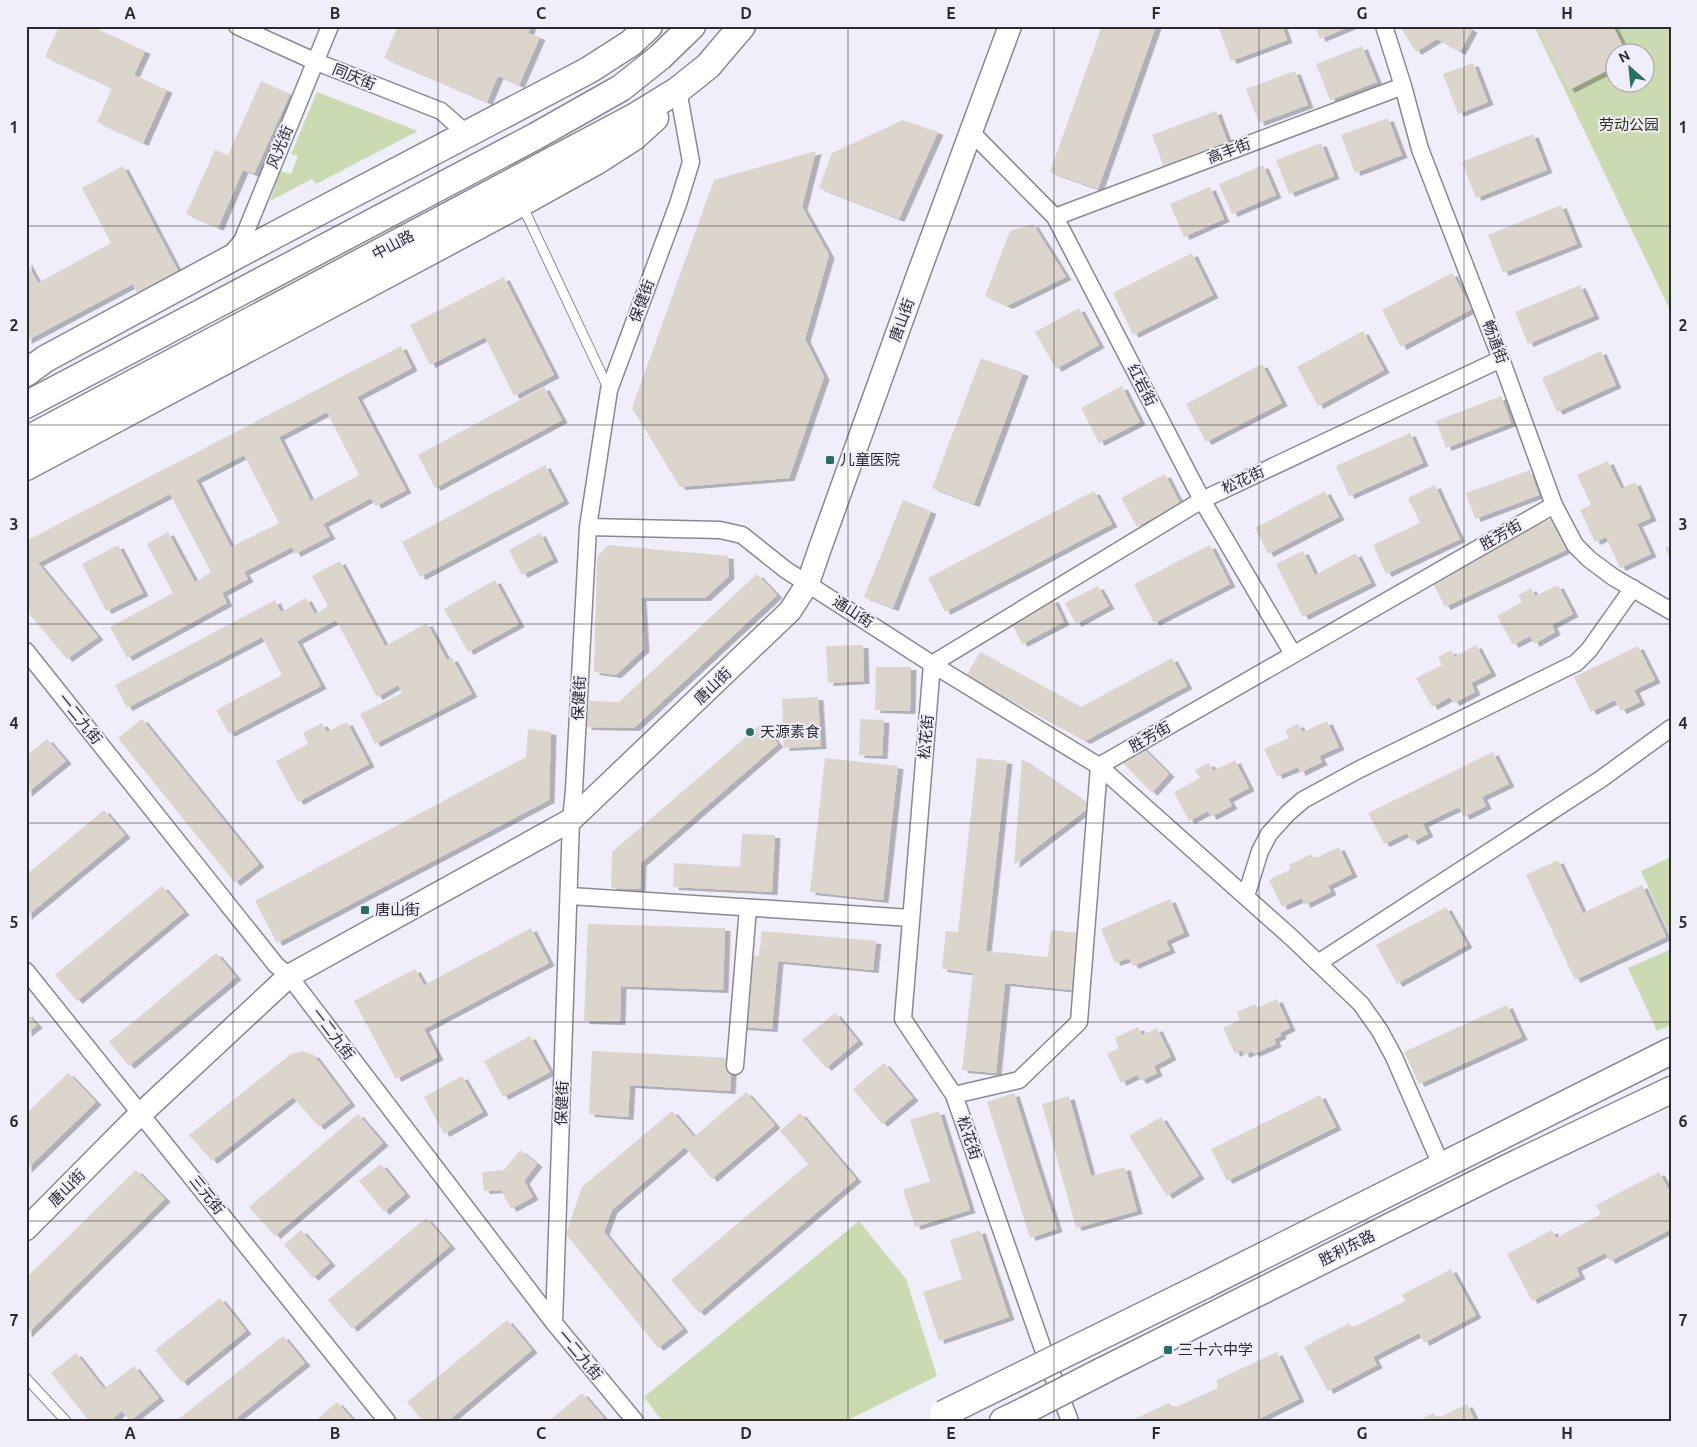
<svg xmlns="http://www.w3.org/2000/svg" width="1697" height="1447" viewBox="0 0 1697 1447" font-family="Ubuntu,'Noto Sans SC',sans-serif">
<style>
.green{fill:#ccdab2;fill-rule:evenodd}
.building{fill:#dcd5cb;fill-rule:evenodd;filter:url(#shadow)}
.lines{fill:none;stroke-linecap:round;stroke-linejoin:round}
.service-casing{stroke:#898994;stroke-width:11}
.minor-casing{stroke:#898994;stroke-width:19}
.secondary-casing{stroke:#898994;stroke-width:25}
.primary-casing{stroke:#898994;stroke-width:29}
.service{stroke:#fff;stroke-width:9}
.minor{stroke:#fff;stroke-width:16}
.secondary{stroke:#fff;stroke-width:22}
.primary{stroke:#fff;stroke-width:26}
.primary-bridge-casing{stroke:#898994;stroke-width:29;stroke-linecap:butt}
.primary-bridge{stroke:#fff;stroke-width:26}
.grid{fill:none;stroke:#2c2b30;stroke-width:1;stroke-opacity:0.55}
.poi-dot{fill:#286f65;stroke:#efeefa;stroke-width:2}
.labels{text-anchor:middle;stroke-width:4;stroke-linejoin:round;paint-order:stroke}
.street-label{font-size:15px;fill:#2c2b30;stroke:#efeefa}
.park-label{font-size:15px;fill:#293409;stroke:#efeefa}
.poi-label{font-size:15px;fill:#2c2b30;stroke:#efeefa;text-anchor:start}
.neatline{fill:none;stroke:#2c2b30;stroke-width:2}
.grid-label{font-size:16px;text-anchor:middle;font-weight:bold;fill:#2c2b30}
</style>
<defs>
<filter id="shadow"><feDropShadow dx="5.5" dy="3" stdDeviation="0" flood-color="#0004"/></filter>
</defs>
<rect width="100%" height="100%" fill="#efeefa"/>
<path class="green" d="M1534 26H1671V312ZM1614 52H1644V82H1614Z
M317 92 418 131 316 184 312 179 270 201 280 171 291 174 298 156 291 154Z
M1671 857V937L1641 871Z
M1671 949V1025L1657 1031 1628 968Z
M859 1221 906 1279 937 1376 846 1421H662L644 1397Z"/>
<path class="building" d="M59 26H91L145 51 134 75 167 90 143 143 97 122 112 88 45 57Z
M398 26H531L528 33 540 37 519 85 498 76 487 102 384 58Z
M1102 26H1156L1098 189 1050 172Z
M1218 26H1282L1287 40 1231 61Z
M1315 26H1351L1320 39Z
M1404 26H1466L1472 30 1460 52 1437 39 1416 52 1401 28Z
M1543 26H1613L1626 52H1614V67L1569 90 1538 29Z
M1362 46 1377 82 1330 100 1316 64Z
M1473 63 1488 102 1458 114 1443 74Z
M1295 71 1308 105 1259 123 1246 89Z
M261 81 290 94 254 174 243 170 218 228 186 214 215 150 228 155Z
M1216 111 1229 146 1165 170 1152 135Z
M1388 118 1402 155 1355 173 1341 135Z
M903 120 938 132 899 219 819 188 832 153Z
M1533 134 1547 170 1476 198 1462 162Z
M1321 143 1334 176 1289 194 1276 160Z
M816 151 802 207 829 255 805 339 824 377 789 478 680 487 632 408 714 180Z
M1263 165 1276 195 1232 214 1219 184Z
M123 166 178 271 137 293 133 284 26 341V261L38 283 111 243 82 188Z
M1210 187 1224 219 1184 237 1170 204Z
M1561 205 1577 244 1503 273 1488 235Z
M1033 224 1066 277 1007 306 985 296 1010 231Z
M1192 253 1213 295 1133 335 1113 293Z
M1452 273 1472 309 1401 347 1382 310Z
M504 277 554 375 514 396 485 337 430 365 410 325Z
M1580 285 1594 316 1528 344 1515 312Z
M1079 308 1099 345 1056 369 1035 332Z
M1363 331 1384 370 1318 406 1297 367Z
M401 346 412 368 357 397 406 490 376 506 371 498 323 524 330 536 295 554 292 547 244 572 248 579 222 593 227 603 127 658 110 627 173 593 147 544 168 532 195 582 211 572 170 494 38 563 98 637 67 659 26 610V541ZM327 412 359 475 311 501 279 437ZM244 455 279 523 231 547 196 480Z
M1601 351 1616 385 1557 412 1542 378Z
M981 358 1023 373 974 504 932 488Z
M1262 364 1282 403 1206 442 1186 404Z
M1122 386 1140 422 1099 443 1081 408Z
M544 387 562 420 435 488 418 455Z
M1501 396 1511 423 1446 448 1436 421Z
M1410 433 1423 463 1349 496 1336 466Z
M1608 461 1621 489 1635 482 1651 518 1637 524 1651 554 1620 568 1606 537 1595 542 1580 510 1591 505 1577 475Z
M545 465 564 501 420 577 402 542Z
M1530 470 1539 495 1475 519 1466 493Z
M1165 474 1180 503 1137 527 1121 498Z
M1435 485 1460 539 1386 574 1373 545 1420 523 1408 498Z
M1094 491 1112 524 945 612 928 578Z
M1325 491 1339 517 1268 554 1255 528Z
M903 500 931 511 893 608 864 597Z
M1553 518 1568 549 1445 607 1430 577Z
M540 533 553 559 522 575 509 550Z
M118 545 143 593 106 611 82 564Z
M608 545 728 556 729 576 705 598H641L644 649 616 675 594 672 597 557Z
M1210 545 1230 584 1154 623 1134 584Z
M1671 545V560L1665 548Z
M1303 551 1315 575 1356 553 1371 583 1303 617 1276 564Z
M340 561 385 646 427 623 447 660 452 658 472 694 375 744 360 714 402 693 398 685 377 697 336 620 297 641 321 686 229 734 216 710 282 675 262 637 127 708 115 685 275 600 281 612 306 598 315 614 328 606 312 576Z
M757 574 777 595 634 728 586 727 589 701 619 702Z
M495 580 519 624 468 652 444 609Z
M1558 585 1573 614 1552 625 1555 632 1534 644 1530 636 1513 645 1497 616 1522 602 1518 595 1531 588 1535 596Z
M1098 586 1109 606 1076 624 1065 603Z
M1053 599 1064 622 1022 644 1010 620Z
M863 645 864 681 828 683 826 646Z
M1476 645 1491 673 1471 683 1475 692 1454 703 1450 697 1432 707 1416 678 1442 665 1438 657 1451 650 1454 657Z
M1638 646 1655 680 1634 690 1640 702 1621 711 1615 700 1591 712 1574 677Z
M980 652 1081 707 1172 658 1187 686 1085 741 966 676Z
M876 667H911L910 711 875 710Z
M818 697 821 746 784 748 782 699Z
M142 719 259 864 235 883 118 738Z
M860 719 884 720 882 756 859 755Z
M1327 721 1339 747 1319 756 1322 762 1300 773 1298 767 1277 776 1264 749 1289 738 1285 730 1298 724 1303 732Z
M347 722 369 764 298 802 276 761 308 744 303 733 322 723 327 732Z
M761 724 778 744 641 863 640 889 611 888 612 852Z
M528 729 551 732 549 800 277 943 255 901 526 757Z
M47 739 66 761 26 794V756Z
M1139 744 1169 774 1152 793 1121 761Z
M1493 752 1509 784 1482 797 1486 806 1464 817 1459 807 1423 824 1428 834 1412 842 1407 833 1384 844 1368 813Z
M825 758 898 766 883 900 810 892Z
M977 758 1007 761 986 951 1048 957 1051 930 1078 933 1072 990 1005 983 996 1073 962 1070 973 973 942 969 946 931 958 932Z
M1022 759 1091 806 1014 865Z
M1235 760 1249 788 1228 799 1232 806 1211 817 1208 811 1189 821 1174 792 1200 778 1195 770 1209 763 1213 771Z
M104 810 125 835 26 917V875Z
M742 834 775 835 772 892 673 887 674 863 740 867Z
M1339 847 1352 874 1328 886 1331 892 1305 905 1302 898 1282 907 1269 880 1291 869 1289 865 1311 854 1314 859Z
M1558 860 1583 913 1642 885 1666 937 1575 980 1526 875Z
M162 886 184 912 77 1001 55 975Z
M1170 899 1184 933 1166 941 1170 950 1133 966 1129 958 1115 963 1101 929Z
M1446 907 1467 945 1397 984 1376 945Z
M588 924 725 928 723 990 621 986 620 1022 584 1021Z
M531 928 549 963 424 1029 438 1057 396 1079 354 1001 415 969 424 985Z
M762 931 876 941 873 970 778 961 772 1029 741 1027 747 955 759 956Z
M216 953 236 977 129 1066 109 1042Z
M1277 999 1290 1028 1280 1033 1281 1036 1274 1039 1276 1044 1254 1054 1252 1051 1244 1055 1242 1050 1235 1054 1223 1028 1240 1020 1237 1012 1255 1004 1257 1008Z
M1507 1005 1522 1037 1419 1084 1404 1052Z
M26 1013 37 1025 26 1034Z
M835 1013 858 1041 826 1068 802 1040Z
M1138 1027 1142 1035 1157 1028 1171 1057 1154 1066 1157 1073 1141 1081 1137 1075 1121 1083 1107 1054 1119 1048 1115 1038Z
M530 1036 550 1072 503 1097 484 1061Z
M302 1051 314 1055 350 1103 319 1127 293 1097 212 1161 189 1135 291 1054Z
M592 1051 732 1058 730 1091 630 1085 628 1117 589 1114Z
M884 1063 913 1098 882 1124 853 1089Z
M68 1073 96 1102 26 1170V1114Z
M462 1076 483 1112 444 1134 424 1097Z
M746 1092 775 1125 712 1179 685 1147 612 1210 604 1232 683 1329 658 1348 566 1234 582 1187 672 1111 694 1137Z
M1014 1093 1057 1229 1030 1238 987 1102Z
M1320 1095 1336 1127 1227 1181 1211 1149Z
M1069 1096 1091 1176 1125 1167 1137 1211 1076 1228 1042 1104Z
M939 1111 970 1210 915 1227 903 1190 930 1181 910 1120Z
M800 1113 856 1179 699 1313 671 1280 808 1164 780 1131Z
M358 1114 383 1143 275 1236 249 1207Z
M1161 1117 1199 1176 1167 1196 1129 1136Z
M520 1150 537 1164 524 1181 533 1197 511 1209 501 1190 484 1191 482 1172 504 1170Z
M381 1164 405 1194 384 1212 359 1181Z
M136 1170 165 1199 26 1335V1278Z
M1659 1172 1671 1194V1229L1610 1261 1605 1253 1576 1268 1580 1276 1532 1301 1507 1254 1552 1230 1556 1238 1601 1214 1596 1205Z
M426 1218 450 1246 352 1329 328 1300Z
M301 1230 330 1263 313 1278 284 1245Z
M980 1230 1009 1317 939 1341 923 1292 962 1279 950 1240Z
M1451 1269 1476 1315 1424 1343 1419 1333 1373 1357 1377 1365 1328 1391 1304 1347 1349 1323 1352 1328 1405 1301 1402 1295Z
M220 1298 246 1331 182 1383 155 1350Z
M507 1320 532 1350 448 1421H423L407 1402Z
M283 1336 305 1363 233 1421H176Z
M1277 1352 1299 1399 1255 1421H1130L1169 1403 1174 1408 1218 1388 1217 1380Z
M76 1353 104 1389 134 1366 159 1398 130 1421 122 1411 110 1421H89L51 1373Z
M582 1393 604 1418 601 1421H549Z
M337 1402 354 1421H315Z
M1467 1404 1475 1421H1418L1433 1413 1438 1418Z"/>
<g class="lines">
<g class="service-casing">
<path id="service" d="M522 205 609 390
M26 1378 66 1421"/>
</g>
<g class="minor-casing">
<path id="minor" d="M237 26 314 61 441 111 467 134
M1384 26 1403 86 1420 149 1501 359 1554 505 1575 545 1589 559 1613 577 1671 611
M971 132 1055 217 1202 500 1293 654
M1055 217 1403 86
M231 254 242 241 330 26
M588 527 720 530 742 535 786 570 932 664 1099 766 1292 938 1361 1004 1380 1031 1394 1057 1442 1167
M26 651 276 965 289 976 554 1323 635 1421
M570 896 911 918
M1246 896 1260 851 1269 834 1288 813 1303 800 1360 769 1576 663 1589 650 1633 588
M1318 963 1601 779 1671 728
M26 971 387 1421
M735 1066 748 908
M954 1095 1019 1080 1079 1022 1099 766 1554 505
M554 1323 571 820 574 790 588 527 609 390 678 204 691 162 678 90
M1070 1421 1050 1369 954 1095 903 1019 932 664 1202 500 1501 359"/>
</g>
<g class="secondary-casing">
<path id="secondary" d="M26 1229 130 1124 289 976 571 820 790 611 808 583 819 551 918 275 1010 26"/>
</g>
<g class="primary-casing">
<path id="primary" d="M26 373 45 359 271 237 589 70 631 43 649 26
M26 405 536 136 621 88 660 57 692 26
M26 440 634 117 678 90 708 66 742 26
M26 467 521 203 595 162 634 137 655 118
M1207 1284 1671 1051
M1102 1371 1505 1169 1671 1090
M1003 1421 1026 1410"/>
</g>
<use href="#service" class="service"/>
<use href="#minor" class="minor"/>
<use href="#secondary" class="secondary"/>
<use href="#primary" class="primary"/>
<g class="primary-bridge-casing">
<path id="primary-bridge" d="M1026 1410 1102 1371
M943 1414 1207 1284"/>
</g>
<use href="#primary-bridge" class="primary-bridge"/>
</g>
<path class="grid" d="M233 26V1421M438 26V1421M643 26V1421M848 26V1421M1054 26V1421M1259 26V1421M1464 26V1421M26 226H1671M26 425H1671M26 624H1671M26 823H1671M26 1022H1671M26 1221H1671"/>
<g class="poi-dot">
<rect x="825" y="455" width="10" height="10" rx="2.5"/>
<circle cx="750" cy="732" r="5"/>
<rect x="360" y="905" width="10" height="10" rx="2.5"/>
<rect x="1163" y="1345" width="10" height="10" rx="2.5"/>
</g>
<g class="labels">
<g class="street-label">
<text transform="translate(354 77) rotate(22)" y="5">同庆街</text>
<text transform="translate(280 147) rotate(-68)" y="5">风光街</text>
<text transform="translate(1229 151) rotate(-21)" y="5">高丰街</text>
<text transform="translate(393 245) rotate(-28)" y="5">中山路</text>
<text transform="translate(642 301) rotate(-70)" y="5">保健街</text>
<text transform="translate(902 320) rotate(-70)" y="5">唐山街</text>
<text transform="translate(1495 342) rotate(69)" y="5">畅通街</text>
<text transform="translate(1142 385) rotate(63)" y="5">红岩街</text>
<text transform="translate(1243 480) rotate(-25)" y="5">松花街</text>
<text transform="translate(1501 535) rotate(-30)" y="5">胜芳街</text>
<text transform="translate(853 612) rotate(33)" y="5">通山街</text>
<text transform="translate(713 686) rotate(-44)" y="5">唐山街</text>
<text transform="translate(579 698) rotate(-87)" y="5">保健街</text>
<text transform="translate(80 719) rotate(51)" y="5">一二九街</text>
<text transform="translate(926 737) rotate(-85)" y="5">松花街</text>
<text transform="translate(1150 737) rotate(-30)" y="5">胜芳街</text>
<text transform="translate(333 1034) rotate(53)" y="5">一二九街</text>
<text transform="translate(562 1103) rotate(-88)" y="5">保健街</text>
<text transform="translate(969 1138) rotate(71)" y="5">松花街</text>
<text transform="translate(67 1188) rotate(-45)" y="5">唐山街</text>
<text transform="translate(207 1195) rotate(51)" y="5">三元街</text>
<text transform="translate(1347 1248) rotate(-27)" y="5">胜利东路</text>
<text transform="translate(580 1355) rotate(50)" y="5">一二九街</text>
</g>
<g class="park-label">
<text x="1629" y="130">劳动公园</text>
</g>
<g class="poi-label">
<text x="840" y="465">儿童医院</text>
<text x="760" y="737">天源素食</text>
<text x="375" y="915">唐山街</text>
<text x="1178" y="1355">三十六中学</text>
</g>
</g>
<rect width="1697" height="1447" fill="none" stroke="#efeefa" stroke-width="55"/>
<g transform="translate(1630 68) rotate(333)"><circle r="24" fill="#efeefa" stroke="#a1a0a9"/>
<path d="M0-4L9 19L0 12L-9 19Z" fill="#286f65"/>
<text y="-8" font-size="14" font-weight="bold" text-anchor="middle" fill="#2c2b30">N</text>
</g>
<rect x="28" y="28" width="1642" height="1392" class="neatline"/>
<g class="grid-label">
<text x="130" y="19">A</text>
<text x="335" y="19">B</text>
<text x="541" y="19">C</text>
<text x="746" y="19">D</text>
<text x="951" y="19">E</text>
<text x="1156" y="19">F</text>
<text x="1362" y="19">G</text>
<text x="1567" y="19">H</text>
<text x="14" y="133">1</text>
<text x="1683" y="133">1</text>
<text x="14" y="331">2</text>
<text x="1683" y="331">2</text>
<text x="14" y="530">3</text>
<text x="1683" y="530">3</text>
<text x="14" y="729">4</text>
<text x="1683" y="729">4</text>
<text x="14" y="928">5</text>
<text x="1683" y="928">5</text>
<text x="14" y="1127">6</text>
<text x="1683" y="1127">6</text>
<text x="14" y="1326">7</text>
<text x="1683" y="1326">7</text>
<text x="130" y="1439">A</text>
<text x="335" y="1439">B</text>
<text x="541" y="1439">C</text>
<text x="746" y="1439">D</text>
<text x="951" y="1439">E</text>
<text x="1156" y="1439">F</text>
<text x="1362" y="1439">G</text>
<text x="1567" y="1439">H</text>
</g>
</svg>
